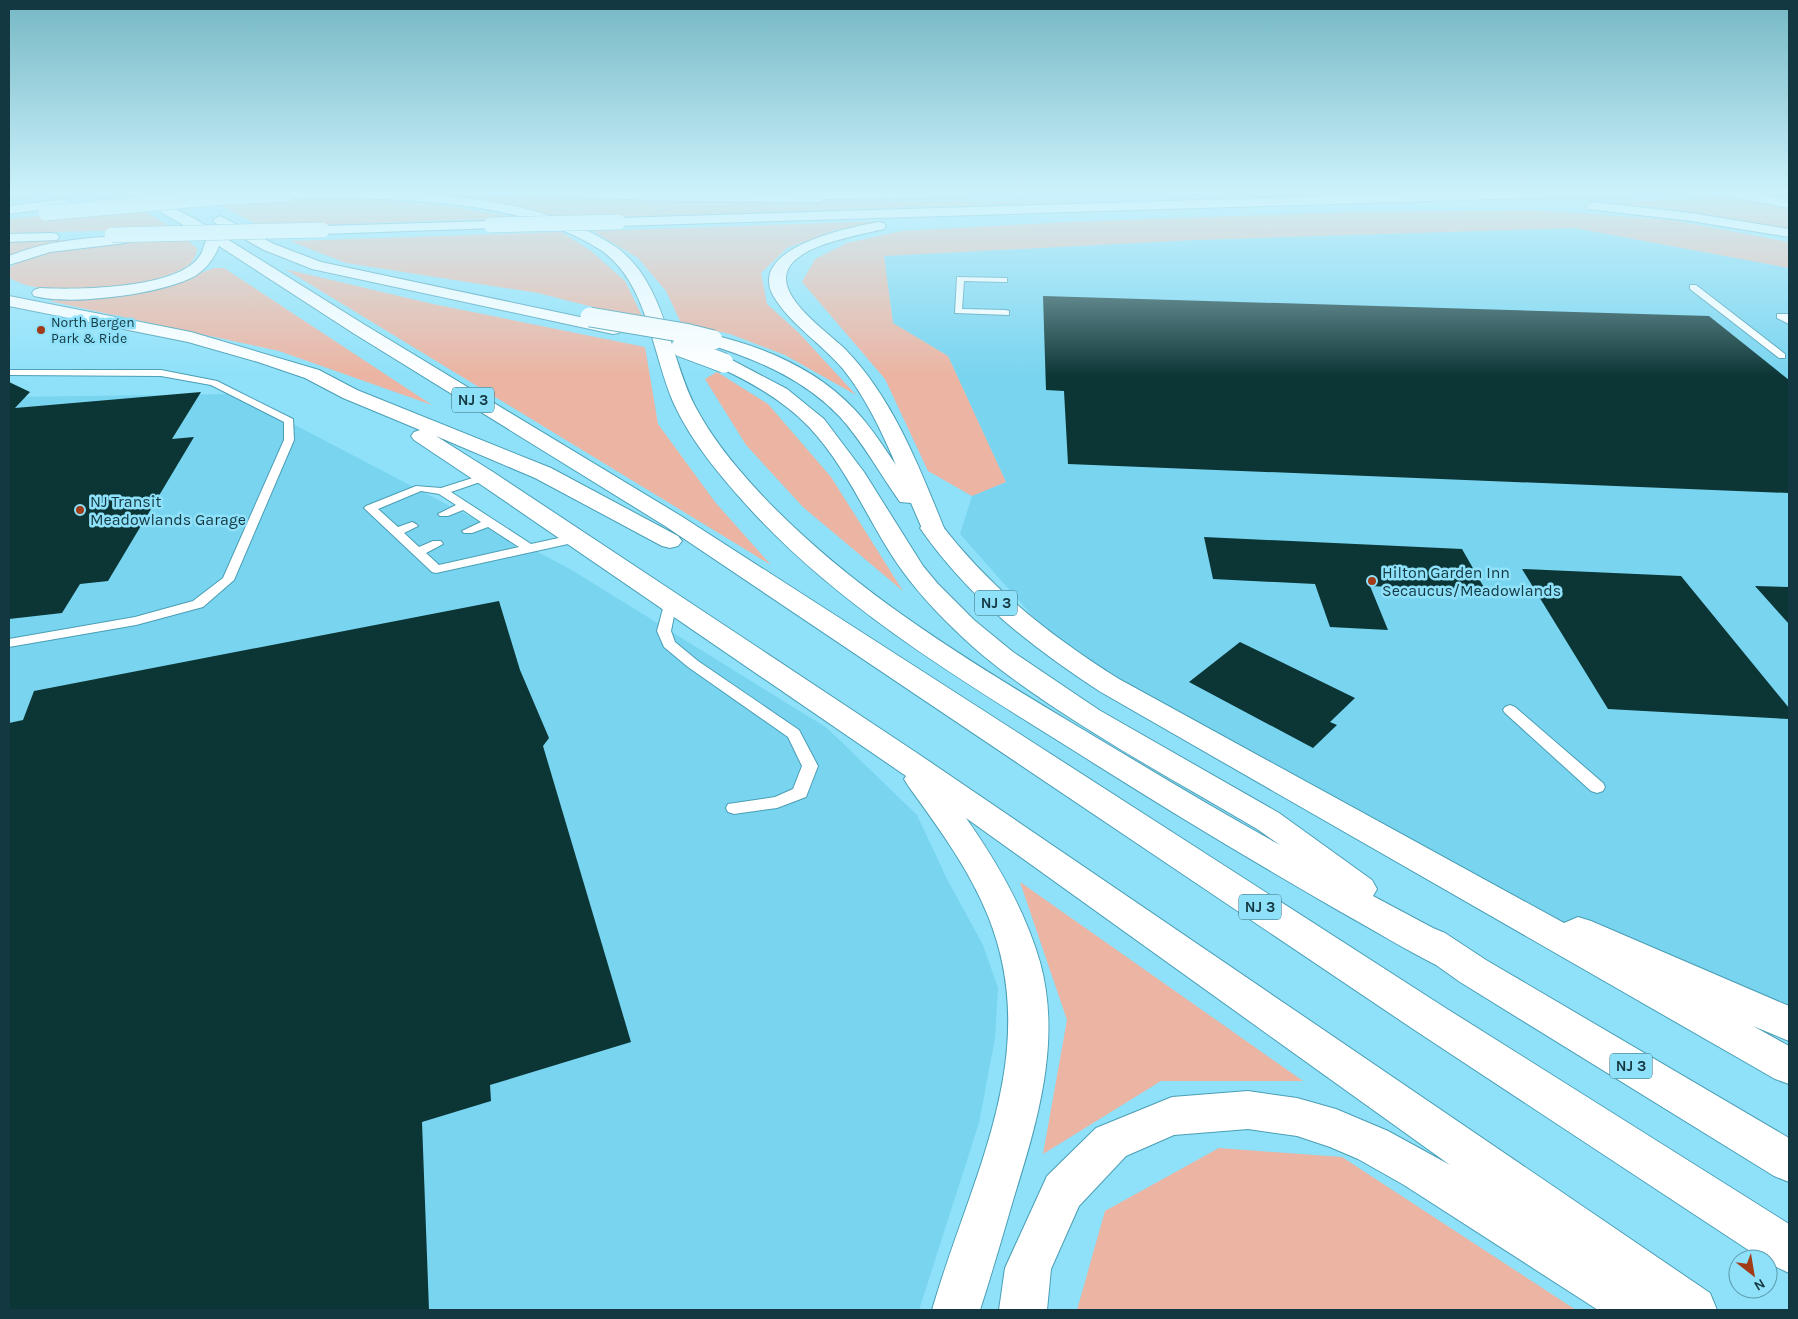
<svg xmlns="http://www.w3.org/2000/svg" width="1798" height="1319" viewBox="0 0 1798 1319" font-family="Karla,sans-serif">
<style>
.built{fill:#78d4ef}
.green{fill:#ecb4a2}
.building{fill:#0c3536}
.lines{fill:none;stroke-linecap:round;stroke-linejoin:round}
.lane-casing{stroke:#4a9eb4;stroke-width:2}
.primary-casing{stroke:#4a9eb4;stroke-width:2}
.highway-casing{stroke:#4a9eb4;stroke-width:2}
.lane{fill:#fff;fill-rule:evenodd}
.primary{fill:#fff;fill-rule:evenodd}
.highway{fill:#fff;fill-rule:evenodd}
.highway-bridge-far1-casing{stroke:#4a9eb4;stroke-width:16;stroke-linecap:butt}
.highway-bridge-casing{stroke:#4a9eb4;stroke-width:21;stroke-linecap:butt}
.highway-bridge-far1{stroke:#fff;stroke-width:15}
.highway-bridge{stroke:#fff;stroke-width:19}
.poi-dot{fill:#a23b18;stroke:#8ee1f9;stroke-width:2}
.labels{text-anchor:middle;stroke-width:5;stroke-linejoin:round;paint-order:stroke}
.far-poi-label{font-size:14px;fill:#143841;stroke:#8ee1f9;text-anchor:start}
.shield{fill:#8ee1f9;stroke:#396b78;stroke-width:1}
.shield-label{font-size:15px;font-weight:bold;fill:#143841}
.poi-label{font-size:16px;fill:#143841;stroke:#8ee1f9;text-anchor:start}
</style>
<rect width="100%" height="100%" fill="#8ee1f9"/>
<path class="built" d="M1575 228 1789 268V1024L1472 888 1075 664 960 534 972 496 1006 482 948 356 893 323 884 256 1194 240Z
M236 394 570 569 827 728 917 815 947 879 983 945 998 988 995 1038 979 1123 919 1310H9V397Z"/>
<path class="green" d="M440 193 777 201H1096L557 219Z
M1732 197 1789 209V230L1686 211 1607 202Z
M297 198 371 199 449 206 517 218 261 227 214 201Z
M137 207 174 229 9 233V219Z
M1535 210 1671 220 1789 242V268L1575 228 1194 240 884 256 893 323 948 356 1006 482 972 496 928 471 885 379 802 282 815 259 847 243 902 231 1068 222 1354 212Z
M885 221 836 230 787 248 761 273 767 304 799 333 856 395 785 355 730 334 681 323 666 291 638 258 593 231Z
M561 232 591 251 625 281 644 320 538 293 346 263 290 241Z
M92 239 15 254 9 257V242Z
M188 241 197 248C197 255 193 263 186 267 155 287 39 301 9 277V268C50 240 138 243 188 241Z
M214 268H224L432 405 279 351 49 301 141 292 178 282Z
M285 269 433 304 645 347 658 424 715 502 771 565Z
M717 372 768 404 831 477 903 591 803 507 746 445 705 379Z
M1020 882 1303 1081H1161L1043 1154 1067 1020Z
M1219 1148 1342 1157 1576 1310H1077L1105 1211Z"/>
<path class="building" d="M1043 296 1709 316 1789 380V493L1068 464 1064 391 1046 390Z
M9 382 30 392 15 408 201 392 172 439 194 437 108 581 80 584 62 613 9 619Z
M1204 537 1462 549 1486 591 1370 586 1388 630 1330 627 1315 584 1213 579Z
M1522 569 1681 576 1789 708V719L1608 709Z
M1755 586 1789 587V624Z
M499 601 520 670 549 738 543 746 631 1042 490 1085 491 1101 422 1122 429 1310H9V723L23 720 34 691Z
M1240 642 1355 698 1330 722 1337 725 1313 748 1189 682Z"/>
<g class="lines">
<g class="lane-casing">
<path id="lane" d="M34 191 31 193 9 196V192Z
M957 277 1007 278V282H1004L964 281 962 309 1006 310 1009 311V315L955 313Z
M1690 285H1696L1785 354V358H1779L1690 289Z
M1777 314H1789V324L1777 318Z
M9 370H161L217 381 293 419 294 440 234 580 203 607 136 625 9 647V639L135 617 193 601 223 578 284 440V422L211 385 161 376 10 375Z
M485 474 490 477 489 479 451 492 531 544 577 534 583 538 577 542 436 573 432 572 364 508 366 506 416 486 441 488ZM421 491 439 494 456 505 438 514 440 516H448L463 510 481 522 462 531 464 533H472L488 527 519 547 439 565 426 553 443 544 441 541H433L419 547 404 533 418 526 416 524 412 522 398 527 378 509Z
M671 597 677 601 671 631 675 642 698 661 799 730 818 766 806 797 777 808 734 814 728 812 726 808 728 804 775 797 793 789 802 766 788 737 688 667 664 647 657 631 665 601Z
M1510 705 1515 707 1603 783 1605 787 1603 791 1597 793 1591 791 1505 713 1503 710 1505 707Z"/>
</g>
<g class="primary-casing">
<path id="primary" d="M485 470 493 472 917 753 1710 1293 1717 1310H1598L1404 1185 1358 1159 1330 1147 1297 1136 1248 1129 1174 1135 1126 1156 1079 1206 1051 1269 1047 1310H999L1005 1268 1047 1176 1096 1128 1172 1097 1248 1091 1297 1098 1336 1109 1388 1131 1450 1165 966 818C997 862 1025 910 1040 962 1062 1041 1037 1123 1014 1197 1003 1235 992 1273 980 1310H932C970 1178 1044 1055 988 916 969 869 938 827 909 787L904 779 906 776 477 482 474 477 477 472Z
M932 521 940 523C991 589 1049 635 1119 679L1564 923 1578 917 1591 921 1789 1006V1041L1753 1026 1789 1046V1084L1775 1079 1099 691C1030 646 968 597 920 528L924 523Z"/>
</g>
<g class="highway-casing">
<path id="highway" d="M125 191H141L195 219 365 325 681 516 1444 1007 1789 1224V1273L1768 1263V1259H1762L1416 1031 665 526 353 333 219 246C214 259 206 269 195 276 161 294 72 306 34 296L32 293 34 290 40 288C77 290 176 289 199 257 203 252 204 244 207 239Z
M281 191C385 191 518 187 610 243 666 277 668 356 696 408 712 438 734 465 757 490 846 586 960 656 1072 723 1141 764 1209 806 1280 845L1257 829C1191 790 1123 753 1058 710 1022 686 985 660 954 629 929 605 907 580 889 551 863 509 843 463 809 427 783 400 751 382 718 367L715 363 718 359 724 358 730 359 787 389 824 419 864 472 923 566 938 584 974 620 1013 652 1099 710 1279 813 1372 880 1377 889 1373 896 1433 928 1445 933 1486 960 1789 1138V1182L1774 1176 1460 982 1436 965C1404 949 1372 929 1341 912 1254 862 1169 811 1084 757 968 684 845 612 751 510 722 478 692 443 674 404 652 355 648 280 599 249 516 196 383 198 286 198L281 197 279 194Z
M510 191 796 194 801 191H964L966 193 959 197 825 199 819 202 682 201 516 195Z
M1489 191H1631L1625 195 618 226 611 222 618 218Z
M1719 191H1746L1789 200V208L1725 195Z
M63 199 70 203 68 206 9 214V206Z
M1593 202 1691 213 1789 229V237L1691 221 1588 209 1586 206Z
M220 216 274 244 321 262 613 324 619 325 622 329 619 333 613 334 312 269 264 250 215 223 213 220Z
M491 221 496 222 498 225 496 228 322 234 317 233 315 230 317 227 322 226Z
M879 222 884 223 886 226 884 229C860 235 795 245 787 272 778 299 829 333 846 350 893 399 919 466 944 528L940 533 932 535 924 533 911 503 900 502C880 474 863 442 840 417 804 379 756 359 707 344L704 340 707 336 713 335C764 347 818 370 855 410 871 427 883 446 896 465 882 432 866 398 843 369 822 344 791 325 774 297 745 248 850 227 879 222Z
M52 233 57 234 59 237 57 240 9 242V234Z
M121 236 126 237 128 240 126 243 50 252 9 265V256C45 241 83 238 121 236Z
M9 296 191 332 319 370 357 390 551 468 678 536 682 541 678 546 670 548 662 546 535 478 436 436 493 472 496 477 493 482 485 484 477 482 414 440 411 436 414 432 420 430 343 398 305 378 258 362 188 342 9 306Z"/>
</g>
<use href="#lane" class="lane"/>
<use href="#primary" class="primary"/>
<use href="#highway" class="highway"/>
<g class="highway-bridge-far1-casing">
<path id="highway-bridge-far1" d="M46 213 211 198 286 194
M491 225 618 222
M112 235 322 230"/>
</g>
<g class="highway-bridge-casing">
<path id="highway-bridge" d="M590 317 685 333 713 340
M681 347 724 363"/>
</g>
<use href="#highway-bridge-far1" class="highway-bridge-far1"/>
<use href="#highway-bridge" class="highway-bridge"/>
</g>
<linearGradient id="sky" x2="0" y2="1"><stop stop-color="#75b8c4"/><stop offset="0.51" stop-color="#ccf2fc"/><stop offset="1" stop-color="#ccf2fc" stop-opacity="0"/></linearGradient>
<rect width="1798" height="376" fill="url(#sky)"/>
<g class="poi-dot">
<circle cx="41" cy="330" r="5"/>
<circle cx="80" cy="510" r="5"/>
<circle cx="1372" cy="581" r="5"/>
</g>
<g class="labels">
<g class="far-poi-label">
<text x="51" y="327">North Bergen<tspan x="51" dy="16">Park &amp; Ride</tspan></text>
</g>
<g class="shield">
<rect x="452" y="387.5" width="42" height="25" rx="4"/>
<rect x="975" y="590.5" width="42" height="25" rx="4"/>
<rect x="1239" y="894.5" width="42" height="25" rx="4"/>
<rect x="1610" y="1053.5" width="42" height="25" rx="4"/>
</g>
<g class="shield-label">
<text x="473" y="405">NJ 3</text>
<text x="996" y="608">NJ 3</text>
<text x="1260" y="912">NJ 3</text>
<text x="1631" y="1071">NJ 3</text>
</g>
<g class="poi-label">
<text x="90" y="507">NJ Transit<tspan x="90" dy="18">Meadowlands Garage</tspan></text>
<text x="1382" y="578">Hilton Garden Inn<tspan x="1382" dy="18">Secaucus/Meadowlands</tspan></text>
</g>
</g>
<rect width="1798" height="1319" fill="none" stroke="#143841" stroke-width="20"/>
<g transform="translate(1753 1274) rotate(149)"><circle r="24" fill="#8ee1f9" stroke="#5d9daf"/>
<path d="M0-4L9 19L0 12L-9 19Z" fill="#a23b18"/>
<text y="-8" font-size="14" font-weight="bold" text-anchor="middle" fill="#143841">N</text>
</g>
</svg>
